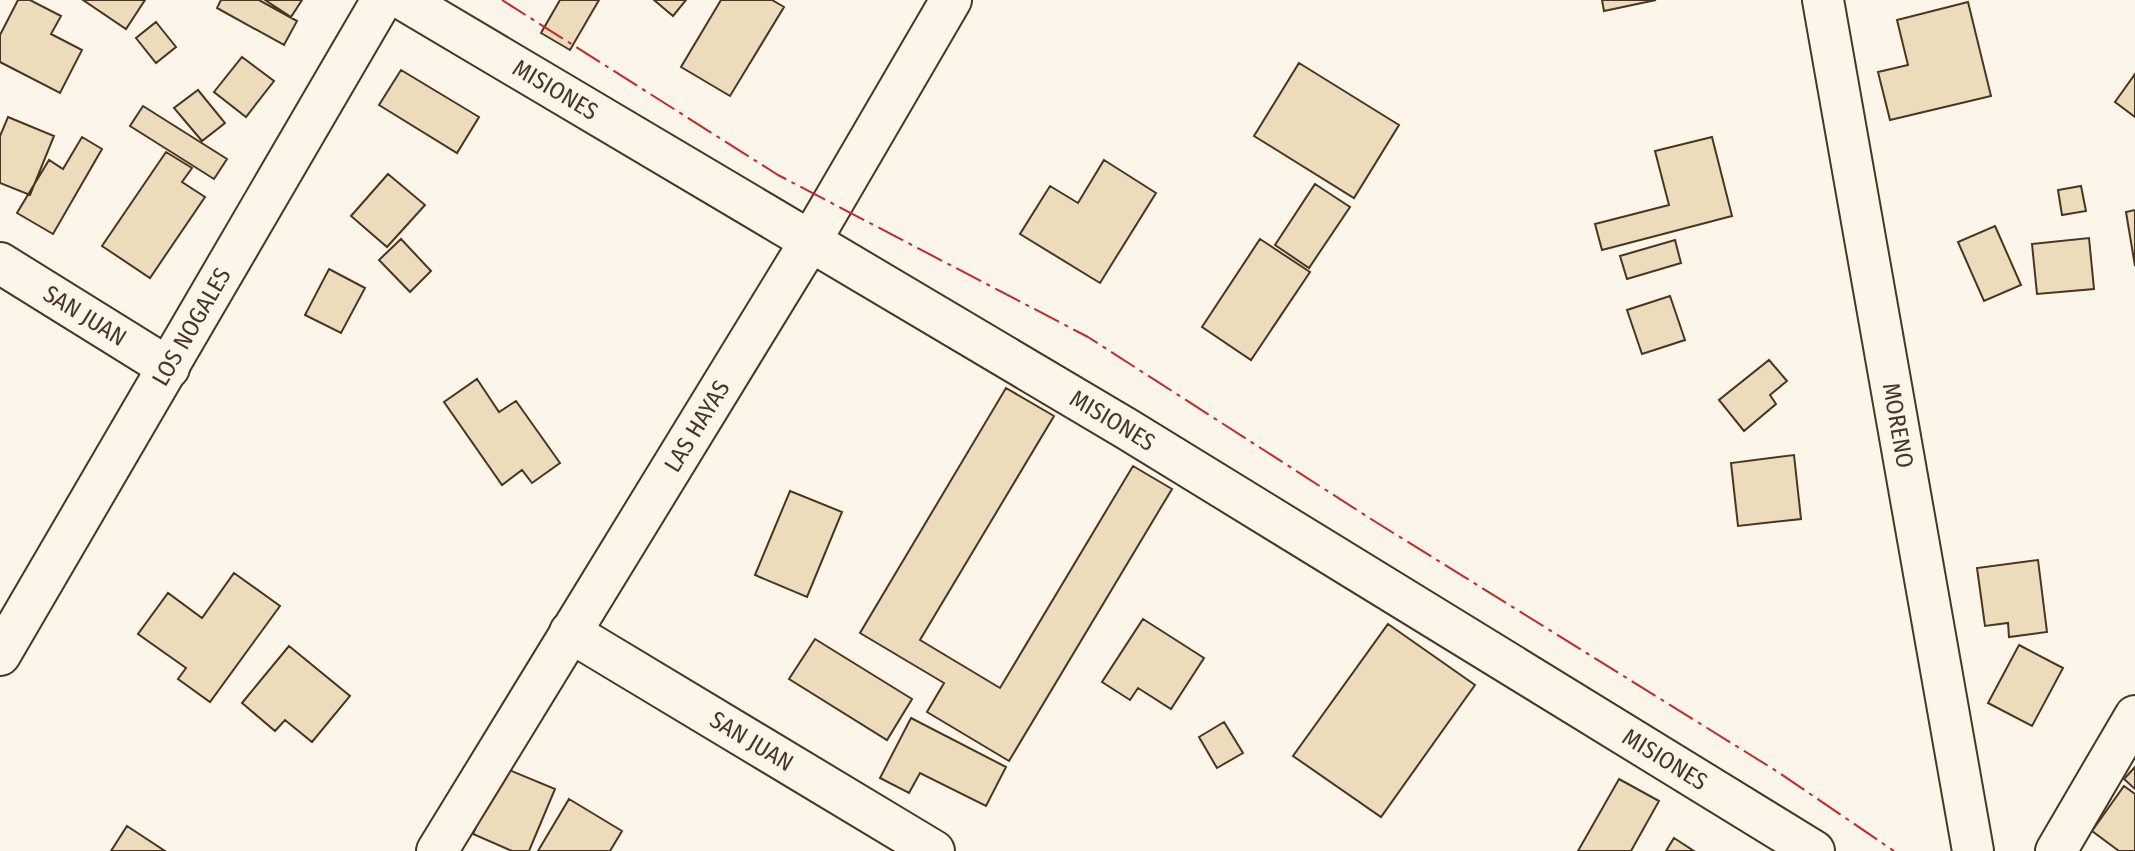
<svg xmlns="http://www.w3.org/2000/svg" width="2135" height="851" viewBox="0 0 2135 851" font-family="'Fira Sans Condensed',sans-serif">
<style>
.building{fill:#ecdcbc;stroke:#4a3520;stroke-width:2}
.lines{fill:none;stroke-linecap:round;stroke-linejoin:round}
.minor-casing{stroke:#4a3520;stroke-width:44}
.minor{stroke:#fbf6e9;stroke-width:40}
.power{stroke:#c62828;stroke-width:2;stroke-dasharray:28 6 4 6;stroke-linecap:butt}
.labels{text-anchor:middle;stroke-width:6;stroke-linejoin:round;paint-order:stroke}
.street-label{font-size:24px;fill:#4a3520;stroke:#fbf6e9}
</style>
<rect width="100%" height="100%" fill="#fbf6e9"/>
<path class="building" d="M18 0H30L61 16 51 34 82 50 60 93 0 62V35Z
M83 0H145L126 29Z
M221 0H259L297 21 284 45 217 8Z
M265 0H302L291 17Z
M560 0H599L570 50 541 33Z
M654 0H686L673 16Z
M721 0H772L784 7 730 96 681 67Z
M1602 0H1656L1604 11Z
M1968 2 1991 96 1890 120 1878 72 1908 65 1897 20Z
M156 22 176 47 156 63 136 38Z
M242 57 274 81 246 117 214 92Z
M1299 63 1399 125 1354 198 1254 136Z
M401 70 479 117 457 153 379 105Z
M2135 74V117L2115 102Z
M198 90 225 123 202 141 174 108Z
M143 106 227 159 214 179 130 126Z
M8 117 54 136 30 195 0 183V136Z
M82 137 102 149 53 234 17 213 49 160 63 169Z
M1712 137 1732 216 1602 250 1595 224 1669 205 1655 151Z
M166 152 192 168 182 182 205 197 150 278 102 246Z
M1104 160 1156 193 1100 283 1020 234 1050 186 1078 203Z
M388 174 425 205 387 247 351 216Z
M1315 184 1350 207 1309 268 1275 245Z
M2081 186 2086 211 2062 215 2058 190Z
M2135 210V266L2126 212Z
M1995 226 2021 285 1984 301 1958 242Z
M2089 238 2094 289 2037 294 2032 244Z
M401 239 431 271 410 292 379 260Z
M1260 239 1310 272 1251 360 1202 327Z
M1675 240 1681 263 1627 279 1620 256Z
M329 269 365 288 341 333 305 315Z
M1670 296 1685 340 1642 354 1627 310Z
M1769 360 1787 381 1770 395 1776 404 1744 431 1719 400Z
M477 379 499 412 516 401 560 463 532 483 522 470 502 485 444 402Z
M1006 388 1054 416 920 640 1000 688 1133 466 1172 489 1009 761 927 712 944 683 860 633Z
M1794 455 1801 519 1738 526 1731 463Z
M790 491 842 512 807 597 755 575Z
M2038 560 2047 632 2009 637 2008 623 1985 626 1977 568Z
M234 573 280 606 210 702 178 679 186 668 138 634 168 593 202 618Z
M1143 619 1204 658 1171 709 1138 688 1130 700 1102 682Z
M1388 624 1475 685 1381 817 1293 756Z
M815 639 912 699 887 740 789 679Z
M2019 645 2063 668 2032 726 1988 703Z
M289 646 350 696 312 742 285 720 275 731 242 703Z
M911 718 1006 767 986 806 920 773 909 793 880 778Z
M1224 722 1243 753 1217 768 1199 737Z
M502 767 555 789 529 851H512L473 834Z
M2135 767V789L2124 779Z
M1619 779 1659 801 1631 851H1578Z
M2124 786 2135 794V851H2119L2092 831Z
M569 799 622 831 610 851H538Z
M127 826 165 851H111Z
M1674 838 1694 851H1666Z"/>
<g class="lines">
<g class="minor-casing">
<g id="minor">
<path id="s1" d="M404 0 1127 429 1814 851"/>
<path id="s2" d="M1823 0 1973 851"/>
<path id="s3" d="M0 263 169 368"/>
<path id="s4" d="M570 632 934 851"/>
<path id="s5" d="M0 655 382 0"/>
<path id="s6" d="M437 851 811 240 951 0"/>
<path d="M2056 851 2135 716"/>
</g>
</g>
<use href="#minor" class="minor"/>
<path class="power" d="M502 0 778 175 1088 337 1371 519 1778 772 1894 851"/>
</g>
<g class="labels">
<g class="street-label">
<text dy="8" stroke="none"><textPath href="#s1" startOffset="176">MISIONES</textPath></text>
<text dy="8" stroke="none"><textPath href="#s3" startOffset="100">SAN JUAN</textPath></text>
<text dy="8" stroke="none"><textPath href="#s5" startOffset="380">LOS NOGALES</textPath></text>
<text dy="8" stroke="none"><textPath href="#s1" startOffset="824">MISIONES</textPath></text>
<text dy="8" stroke="none"><textPath href="#s2" startOffset="432">MORENO</textPath></text>
<text dy="8" stroke="none"><textPath href="#s6" startOffset="498">LAS HAYAS</textPath></text>
<text dy="8" stroke="none"><textPath href="#s4" startOffset="212">SAN JUAN</textPath></text>
<text dy="8" stroke="none"><textPath href="#s1" startOffset="1472">MISIONES</textPath></text>
</g>
</g>
</svg>
